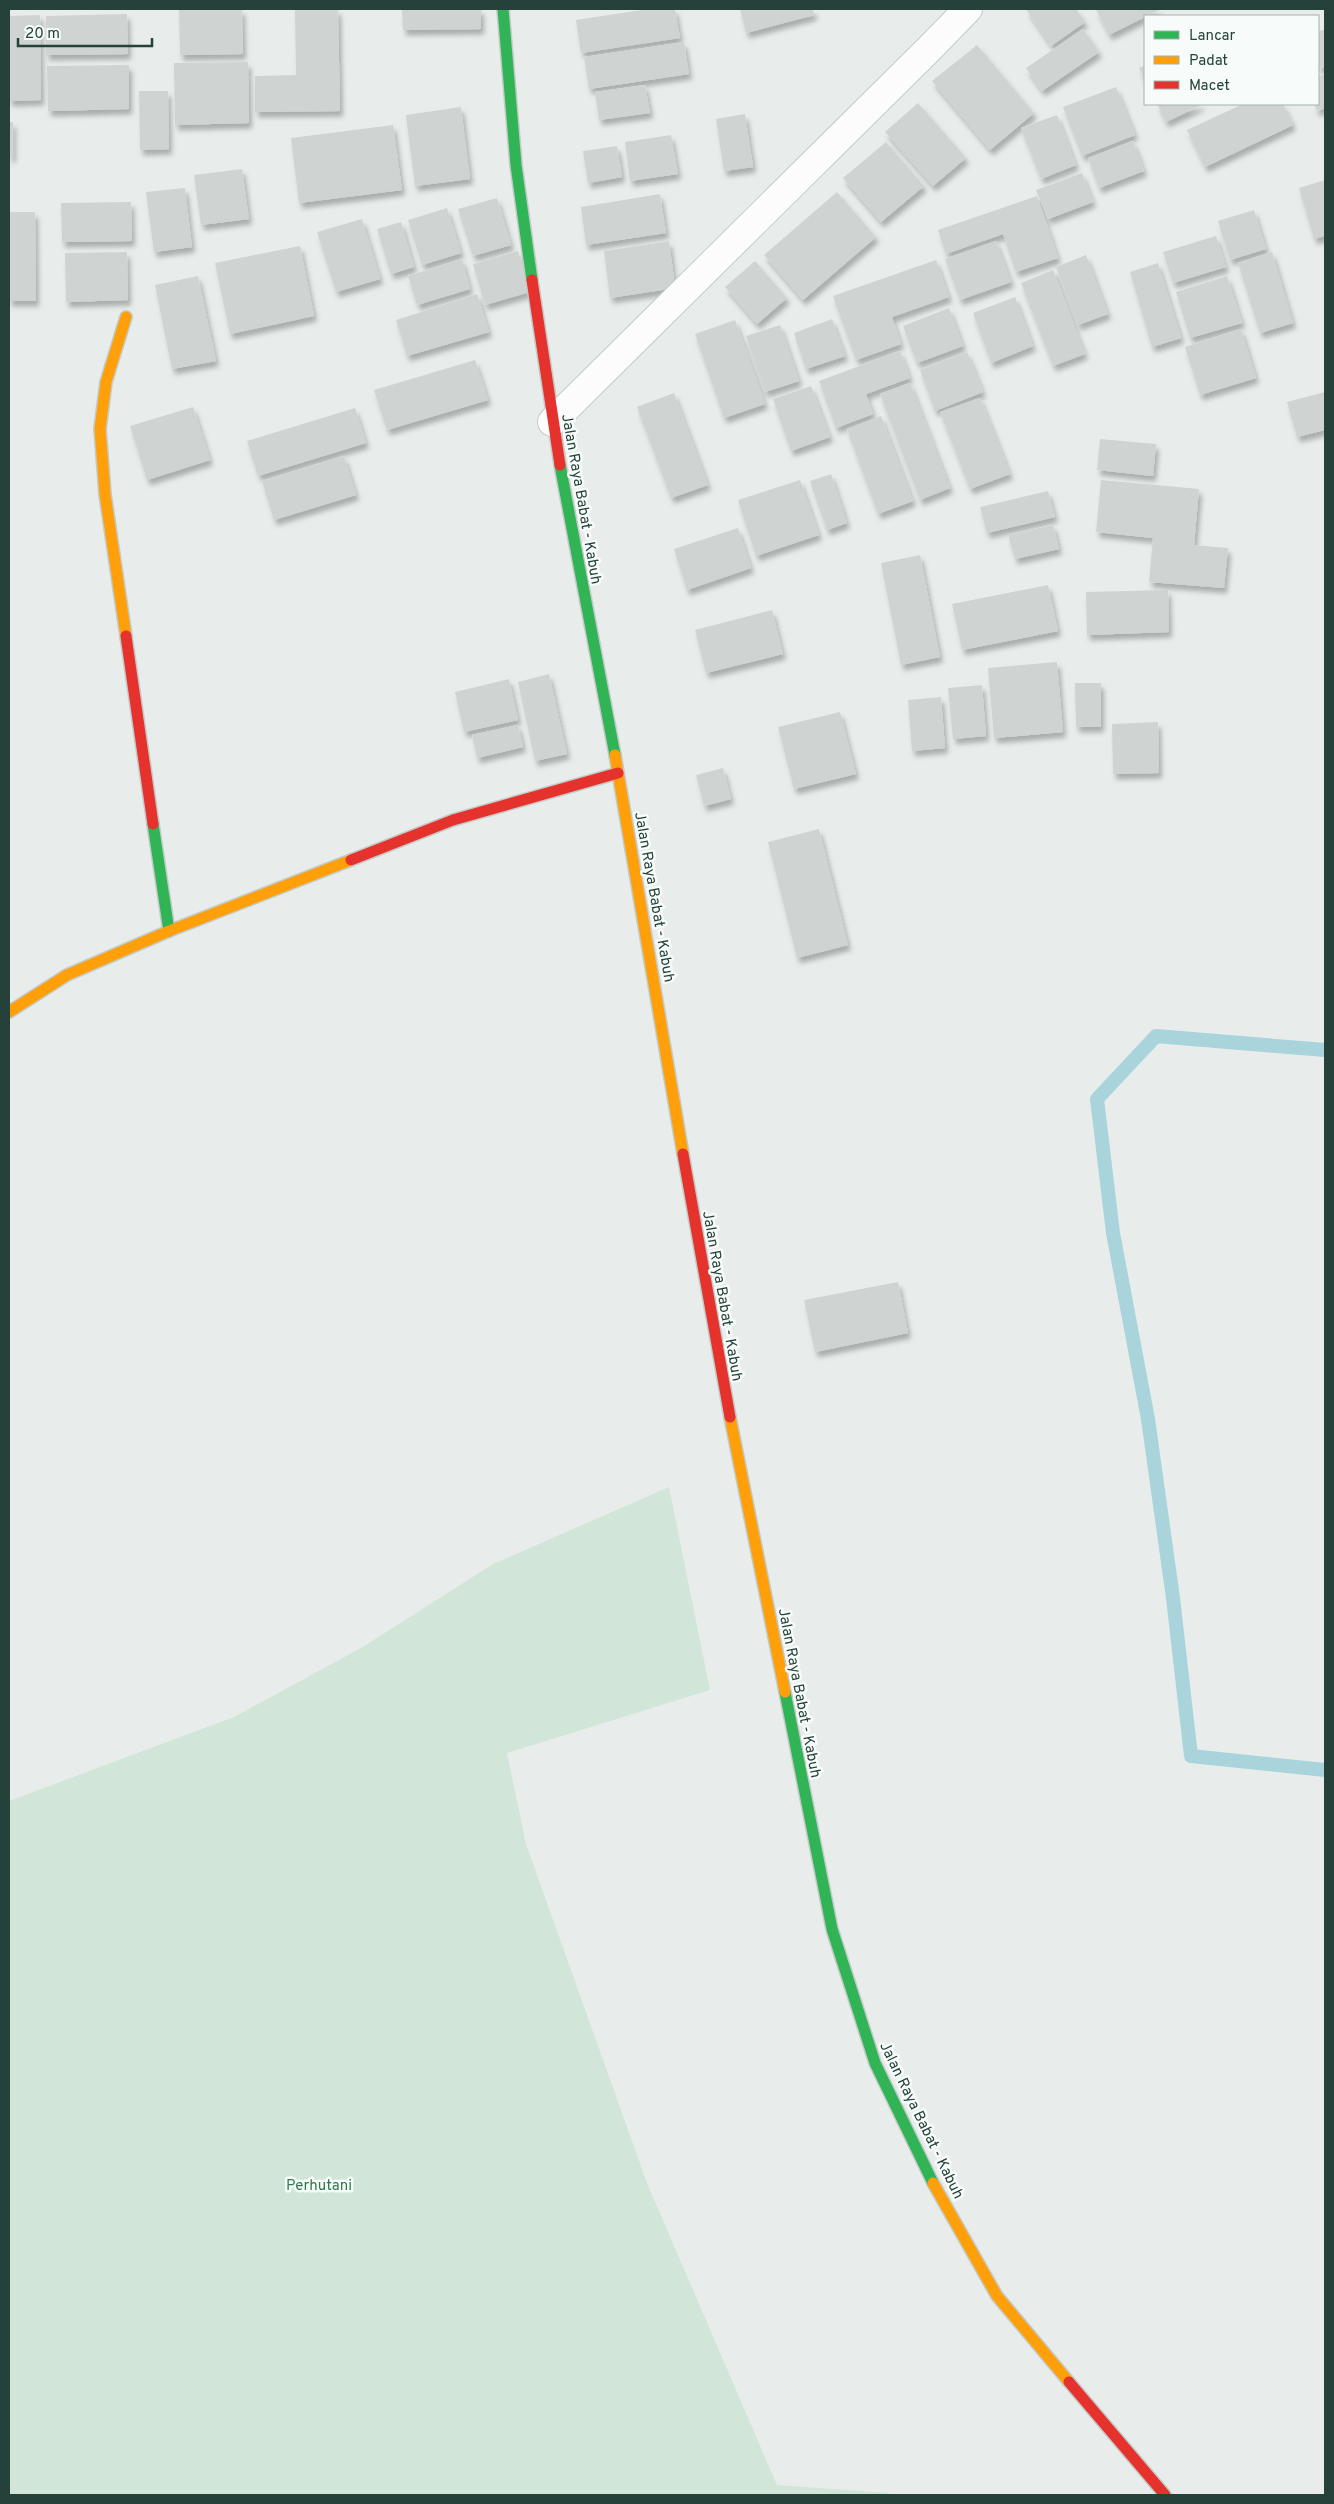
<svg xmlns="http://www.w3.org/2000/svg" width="1334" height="2504" viewBox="0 0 1334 2504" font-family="Overpass,sans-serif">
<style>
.green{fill:#d1e6d8}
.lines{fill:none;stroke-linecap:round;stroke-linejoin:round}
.stream{stroke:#a9d4db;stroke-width:14}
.building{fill:#cfd4d2;filter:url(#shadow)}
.street-casing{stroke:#c5cac8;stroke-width:30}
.fast-casing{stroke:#c3cbc8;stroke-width:14}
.slow-casing{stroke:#c3cbc8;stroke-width:14}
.jam-casing{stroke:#c3cbc8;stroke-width:14}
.street{stroke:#fcfcfc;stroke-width:28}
.fast{stroke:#30b455;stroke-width:11}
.slow{stroke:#ff9f0a;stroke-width:11}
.jam{stroke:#e5322d;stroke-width:11}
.labels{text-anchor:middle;stroke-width:5;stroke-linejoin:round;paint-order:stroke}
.street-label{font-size:15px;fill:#24423a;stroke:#f7fbf9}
.park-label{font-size:15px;fill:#2d7a4b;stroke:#f7fbf9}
</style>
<defs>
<filter id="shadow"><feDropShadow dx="3" dy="5.5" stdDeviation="2.5" flood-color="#0004"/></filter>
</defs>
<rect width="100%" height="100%" fill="#e8edeb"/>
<path class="green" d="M669 1487 710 1690 507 1753 526 1844 647 2183 777 2485 889 2493 890 2495H9V1801L234 1717 361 1648 493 1564Z"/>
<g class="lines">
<path class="stream" d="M1325 1050 1156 1036 1097 1099 1113 1233 1148 1419 1173 1598 1191 1756 1325 1770"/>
</g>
<path class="building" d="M179 9H242L243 54 180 55Z
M295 9H338L340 111 255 112V76L296 75Z
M402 9H481V29L403 30Z
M648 9H675L680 38 581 53 576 20Z
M740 9H813L814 15 746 33Z
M1026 9H1076L1085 22 1051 46Z
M1096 9H1161L1109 35Z
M127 14 128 54 46 55V16Z
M40 15 41 100 9 101V16Z
M1083 29 1099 52 1042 91 1026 68Z
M1325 29V67L1318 69V32Z
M684 42 689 74 589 89 584 57Z
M977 45 1034 113 990 150 932 81Z
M248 62 249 123 175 125 174 63Z
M129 65V109L48 111 47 66Z
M1145 65V80L1139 68Z
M1325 74V108L1317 111 1314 104H1318V77Z
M645 85 650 113 599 120 595 92Z
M1116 87 1135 135 1082 156 1063 107Z
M139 91H168L169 149 140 150Z
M918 103 966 158 933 186 885 132Z
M1157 104H1204L1166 122Z
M1243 104H1283L1293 125 1205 167 1187 130Z
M461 107 470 179 415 186 406 115Z
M745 114 753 167 724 171 716 119Z
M1057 115 1076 165 1041 179 1021 128Z
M9 122H13V157H9Z
M393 125 402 190 299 203 291 138Z
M671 135 678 174 630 181 625 142Z
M1133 141 1144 171 1099 188 1088 158Z
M886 142 924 186 881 222 843 178Z
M617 146 622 177 588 183 583 151Z
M242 169 249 219 201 225 194 175Z
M1082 173 1093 202 1048 219 1036 190Z
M1325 180V236L1314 239 1299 188Z
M185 188 192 247 154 252 146 192Z
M837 192 876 237 803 300 764 255Z
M660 194 666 233 586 245 581 207Z
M1037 196 1058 258 1016 272 1003 234 946 254 938 230Z
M497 198 511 245 473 256 458 209Z
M131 202 132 241 62 242 61 203Z
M447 208 461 253 422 265 408 220Z
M1254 210 1266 249 1230 260 1218 221Z
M9 212H35L36 301H9Z
M362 219 380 279 336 292 317 232Z
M401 222 414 267 391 274 377 229Z
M1216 236 1226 267 1173 283 1163 252Z
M669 241 675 288 610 298 604 251Z
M996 241 1011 282 960 300 945 259Z
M300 246 314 316 230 334 215 263Z
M518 251 530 292 485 305 473 264Z
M127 252 128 300 66 302 65 253Z
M1272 252 1293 323 1260 333 1238 263Z
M1086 255 1108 314 1078 325 1056 267Z
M462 259 470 289 417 305 408 276Z
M936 260 949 297 892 317 901 344 856 360 833 296Z
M755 261 787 298 757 324 725 287Z
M1158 263 1181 338 1152 347 1130 272Z
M1053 270 1085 354 1053 366 1021 283Z
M198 276 216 361 172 369 155 285Z
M1227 276 1242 323 1190 338 1176 292Z
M477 294 489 332 407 356 396 320Z
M1015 297 1033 346 991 363 973 313Z
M949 308 963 346 917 363 903 326Z
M832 319 845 356 806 369 794 333Z
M735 320 765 404 724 418 695 334Z
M780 325 799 381 765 392 746 336Z
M1241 329 1256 378 1200 395 1185 347Z
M900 351 910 378 866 394 873 414 836 428 819 381Z
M967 352 983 392 935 411 920 370Z
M475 360 488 400 387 430 374 390Z
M910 383 950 488 920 500 880 394Z
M811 386 830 437 791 451 773 399Z
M1325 392V430L1297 437 1287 402Z
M674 393 708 485 671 498 637 407Z
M980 398 1010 474 970 489 940 412Z
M193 407 210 460 147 480 130 426Z
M355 408 366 443 258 476 247 441Z
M881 416 913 501 878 514 847 429Z
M1100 439 1156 444 1153 476 1097 470Z
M344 456 356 495 274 520 262 481Z
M831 474 847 523 827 530 810 481Z
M800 480 819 535 756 556 738 500Z
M1101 480 1199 489 1194 545 1228 548 1224 588 1149 582 1153 538 1096 532Z
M1048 491 1055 517 987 533 980 507Z
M1053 525 1059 549 1015 559 1008 535Z
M738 528 751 568 687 590 674 549Z
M920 555 940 657 901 665 881 563Z
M1048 585 1058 631 962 650 952 604Z
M1168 590 1169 632 1087 635 1086 592Z
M772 610 783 654 706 673 695 630Z
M1057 662 1063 732 994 738 988 668Z
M549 674 567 754 535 761 518 682Z
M509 679 518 720 464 732 455 692Z
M1075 683H1101V727H1076Z
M982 685 986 736 953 739 948 688Z
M941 697 945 748 912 751 908 700Z
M840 712 856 774 794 789 778 727Z
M1158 722 1159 773 1113 774 1112 724Z
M518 725 523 747 477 758 472 735Z
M723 768 731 799 704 806 696 775Z
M819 829 848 945 797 958 768 842Z
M898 1282 908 1333 815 1352 804 1300Z"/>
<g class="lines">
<g class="street-casing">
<path id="street" d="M552 422 930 48 968 9"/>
</g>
<g class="fast-casing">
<path id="fast" d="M503 9 516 165 532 280
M560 465 615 755
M153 824 169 931
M785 1692 832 1929 875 2063 933 2183"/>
</g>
<g class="slow-casing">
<path id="slow" d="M126 636 105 494 100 429 106 382 126 317
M615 755 683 1154
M9 1012 67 975 169 931 351 860
M730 1417 785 1692
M933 2183 997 2296 1069 2382"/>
</g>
<g class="jam-casing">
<path id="jam" d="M532 280 560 465
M126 636 153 824
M351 860 453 820 618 773
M683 1154 730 1417
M1069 2382 1165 2495"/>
</g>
<use href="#street" class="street"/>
<use href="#fast" class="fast"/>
<use href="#slow" class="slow"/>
<use href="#jam" class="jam"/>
</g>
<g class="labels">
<g class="street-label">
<text transform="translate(582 499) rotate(80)" y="5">Jalan Raya Babat - Kabuh</text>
<text transform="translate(655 897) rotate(80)" y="5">Jalan Raya Babat - Kabuh</text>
<text transform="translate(723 1296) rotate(80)" y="5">Jalan Raya Babat - Kabuh</text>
<text transform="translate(800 1693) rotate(79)" y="5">Jalan Raya Babat - Kabuh</text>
<text transform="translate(922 2120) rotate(64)" y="5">Jalan Raya Babat - Kabuh</text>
</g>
<g class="park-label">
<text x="319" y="2190">Perhutani</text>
</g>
</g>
<rect width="1334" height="2504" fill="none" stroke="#24423a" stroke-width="20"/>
<rect x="1144" y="15" width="175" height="90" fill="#f7fbf9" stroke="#a3b1ad"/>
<rect x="1154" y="31" width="25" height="8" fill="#30b455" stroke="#a3b1ad"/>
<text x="1189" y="40" font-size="15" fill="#24423a">Lancar</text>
<rect x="1154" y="56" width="25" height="8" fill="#ff9f0a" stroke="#a3b1ad"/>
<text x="1189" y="65" font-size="15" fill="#24423a">Padat</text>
<rect x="1154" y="81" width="25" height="8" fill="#e5322d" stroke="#a3b1ad"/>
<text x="1189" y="90" font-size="15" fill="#24423a">Macet</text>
<path d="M18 38v8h134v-8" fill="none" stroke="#24423a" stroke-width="2.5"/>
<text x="25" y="38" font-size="15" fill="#24423a" stroke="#f7fbf9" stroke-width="4" paint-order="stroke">20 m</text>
</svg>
